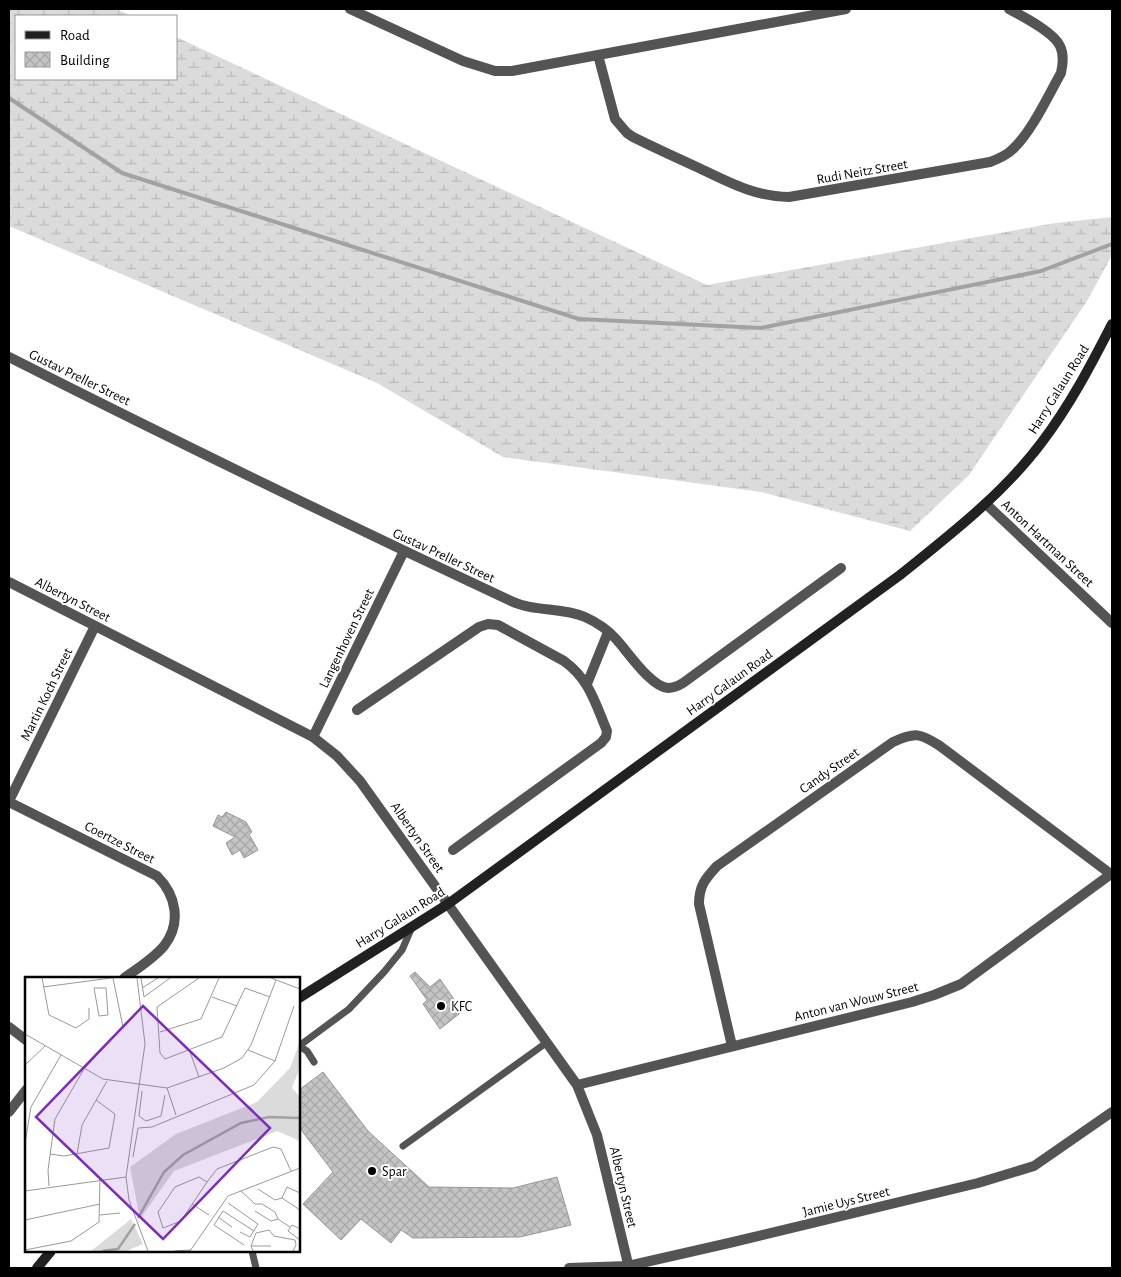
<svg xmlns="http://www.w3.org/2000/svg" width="1121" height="1277" viewBox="0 0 1121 1277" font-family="'Alegreya Sans',sans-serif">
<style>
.wetland{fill:url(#wetland-marsh)}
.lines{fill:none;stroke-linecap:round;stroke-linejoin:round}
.stream{stroke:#a2a2a2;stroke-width:4}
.building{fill:url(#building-cross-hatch);stroke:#989898}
.service{stroke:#545454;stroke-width:7}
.minor{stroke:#545454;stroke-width:10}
.tertiary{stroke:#545454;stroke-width:10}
.secondary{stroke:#212121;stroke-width:10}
.poi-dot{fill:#000;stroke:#fff;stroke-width:2}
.labels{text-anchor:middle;stroke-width:4;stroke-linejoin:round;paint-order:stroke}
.street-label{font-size:14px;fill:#000;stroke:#fff}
.poi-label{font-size:14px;fill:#000;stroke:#fff;text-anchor:start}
.inset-river{fill:none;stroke:#a2a2a2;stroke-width:2.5}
.inset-road{fill:none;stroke:#999;stroke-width:1}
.view{fill:#7b2cbf;fill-opacity:0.15;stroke:#7b2cbf;stroke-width:2.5}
.inset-edge{fill:none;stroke:#000;stroke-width:2.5}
</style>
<defs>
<pattern id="wetland-marsh" width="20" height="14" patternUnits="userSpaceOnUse" patternTransform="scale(1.25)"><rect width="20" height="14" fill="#dbdbdb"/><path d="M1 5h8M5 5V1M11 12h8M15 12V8" fill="none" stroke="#bababa"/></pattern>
<pattern id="building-cross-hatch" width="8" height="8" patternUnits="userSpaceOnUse" patternTransform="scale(1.25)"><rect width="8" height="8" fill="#c4c4c4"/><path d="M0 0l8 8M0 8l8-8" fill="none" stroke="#a7a7a7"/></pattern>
</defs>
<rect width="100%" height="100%" fill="#fff"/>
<path class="wetland" d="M9 9H116L132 16H16V79H176V37L707 285 1056 223 1112 217V255L1087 301 969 475 910 531 761 492 503 457 377 383 9 226Z"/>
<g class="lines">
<path class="stream" d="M9 98 122 173 579 319 761 328 1041 271 1112 244"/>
</g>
<path class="building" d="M226 812 246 822 252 832 249 834 258 850 244 858 240 850 232 855 226 843 235 837 213 826 218 815 222 817Z
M415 972 430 987 440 979 460 1008 459 1014 440 1029 423 1004 427 1000 410 976Z
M323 1072 368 1131 429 1187 513 1188 557 1177 571 1225 520 1237 413 1238 401 1230 391 1243 361 1219 341 1240 303 1204 333 1172 299 1127V1090Z"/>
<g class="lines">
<path class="service" d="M299 1046 349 1009 384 972 402 950 412 927
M299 1046 307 1051 314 1062
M403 1146 546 1043
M252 1251 256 1268"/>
<path class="minor" d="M350 9 463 61 495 71H512L598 55
M846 9 598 55 615 119 627 133 633 137C655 148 677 158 699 168 728 182 756 197 789 197L990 162C998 159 1007 155 1013 149 1032 131 1048 96 1061 73 1063 64 1064 54 1060 46 1054 32 1022 16 1009 9
M9 357C175 441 342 522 511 601 534 612 562 607 585 617 596 622 608 630 616 639 628 652 651 687 668 688 674 688 678 686 683 683L841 568
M9 582 313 737 337 756 360 781 577 1085 597 1135 629 1268
M587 684 608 632
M357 710 479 627 488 624 498 625 564 661C590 680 595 703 607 731L606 737 601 743 453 850
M313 737 404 551
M9 801 95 626
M9 802 157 876C176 895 182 923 164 946 153 959 137 969 124 978
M9 1027 26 1040
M732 1046 699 904C699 886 705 879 717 866L893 742C915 732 920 733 940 746L1112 875
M577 1085 912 1002 934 995 961 984 1111 874
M9 1112 26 1090
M569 1268 628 1266 729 1243 978 1183 1034 1166 1112 1112"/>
<path class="tertiary" d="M986 504 1112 623"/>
<path class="secondary" d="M299 998 448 904 900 575C951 534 1003 494 1042 442 1070 405 1091 365 1112 324
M37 1268 51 1251"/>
</g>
<g class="poi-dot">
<circle cx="441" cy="1006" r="5"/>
<circle cx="372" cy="1171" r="5"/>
</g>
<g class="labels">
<g class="street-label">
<text transform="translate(862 171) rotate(-10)" y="5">Rudi Neitz Street</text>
<text transform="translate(80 377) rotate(26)" y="5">Gustav Preller Street</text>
<text transform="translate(1058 389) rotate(-58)" y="5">Harry Galaun Road</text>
<text transform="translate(1048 543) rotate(43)" y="5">Anton Hartman Street</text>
<text transform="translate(444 555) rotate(25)" y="5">Gustav Preller Street</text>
<text transform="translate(73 599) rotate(27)" y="5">Albertyn Street</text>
<text transform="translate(346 638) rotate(-64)" y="5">Langenhoven Street</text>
<text transform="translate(729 682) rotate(-36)" y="5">Harry Galaun Road</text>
<text transform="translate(46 694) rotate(-64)" y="5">Martin Koch Street</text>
<text transform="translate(829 770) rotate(-35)" y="5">Candy Street</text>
<text transform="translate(418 837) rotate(55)" y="5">Albertyn Street</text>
<text transform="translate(120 842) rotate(27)" y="5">Coertze Street</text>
<text transform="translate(400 917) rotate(-32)" y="5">Harry Galaun Road</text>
<text transform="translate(856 1001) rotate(-14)" y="5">Anton van Wouw Street</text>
<text transform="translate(624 1187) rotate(77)" y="5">Albertyn Street</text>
<text transform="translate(846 1201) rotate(-14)" y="5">Jamie Uys Street</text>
</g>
<g class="poi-label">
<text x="451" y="1011">KFC</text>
<text x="382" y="1176">Spar</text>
</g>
</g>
<g transform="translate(25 977)">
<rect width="275" height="275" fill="#fff"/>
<path d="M275 64V90L267 111 275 120V164L252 154 149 194 115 242 105 190 151 157 232 125 265 91ZM106 242 118 267 101 274H66Z" fill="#dbdbdb"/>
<path class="inset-river" d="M113 241 139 195 158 178 216 146 244 140 275 141M77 274 93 272 110 247"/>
<path class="inset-road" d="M17 1 24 38 51 51 64 42V31M112 1 120 67 101 200 104 223 123 274M116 1 119 20 145 1M174 1 132 30 135 76 140 82 197 60 220 11 245 20M246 1 275 12M18 10 86 1M69 11H81L83 38 74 39ZM117 11 133 1M187 20 212 29M135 55 176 42 194 1M0 57 78 102 142 111 199 91 217 81 226 68 251 3M223 73 250 84M165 75 174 100M0 88 20 69M142 111 151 138M117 114 114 139 121 144 136 139 140 118M0 166 6 130 36 78M25 177 39 179 84 171 90 137 71 123M52 177 57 148 82 104M108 180 113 151 127 150 229 108 250 84 269 29M174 200 182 205 156 244 138 251 133 235 150 210ZM182 205 192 192 248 170 256 172 266 194M24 209 23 193 30 142 59 92 98 50 88 1M233 212 250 223 257 221M0 214 101 200M216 214 230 227H237L250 235 253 242 265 250M257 221 262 210 275 216M257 221 275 233M203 226 233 247 225 260 215 255M167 227 184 238M198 234 189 248 219 268M198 234 229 254M230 234 246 244 253 242M75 238 95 236M193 240 207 250M0 243 75 227M275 263 263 254 267 248 275 252M226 269H246M0 273 46 264 74 245 75 201M149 274 166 273M165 274 203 219 275 191M228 274 226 269 231 256 244 253 249 259 270 263 271 268 268 274"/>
<path class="view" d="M118 29 245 151 138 262 11 140Z"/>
<rect width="275" height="275" class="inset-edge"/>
</g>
<rect width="1121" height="1277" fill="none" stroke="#000000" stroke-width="20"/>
<rect x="15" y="15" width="162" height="65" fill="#ffffff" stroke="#999999"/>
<rect x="25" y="31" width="25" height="8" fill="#212121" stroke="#999999"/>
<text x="60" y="40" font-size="15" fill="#000000">Road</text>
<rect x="25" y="52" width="25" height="15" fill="url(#building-cross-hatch)" stroke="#999999"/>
<text x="60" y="65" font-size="15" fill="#000000">Building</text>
</svg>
